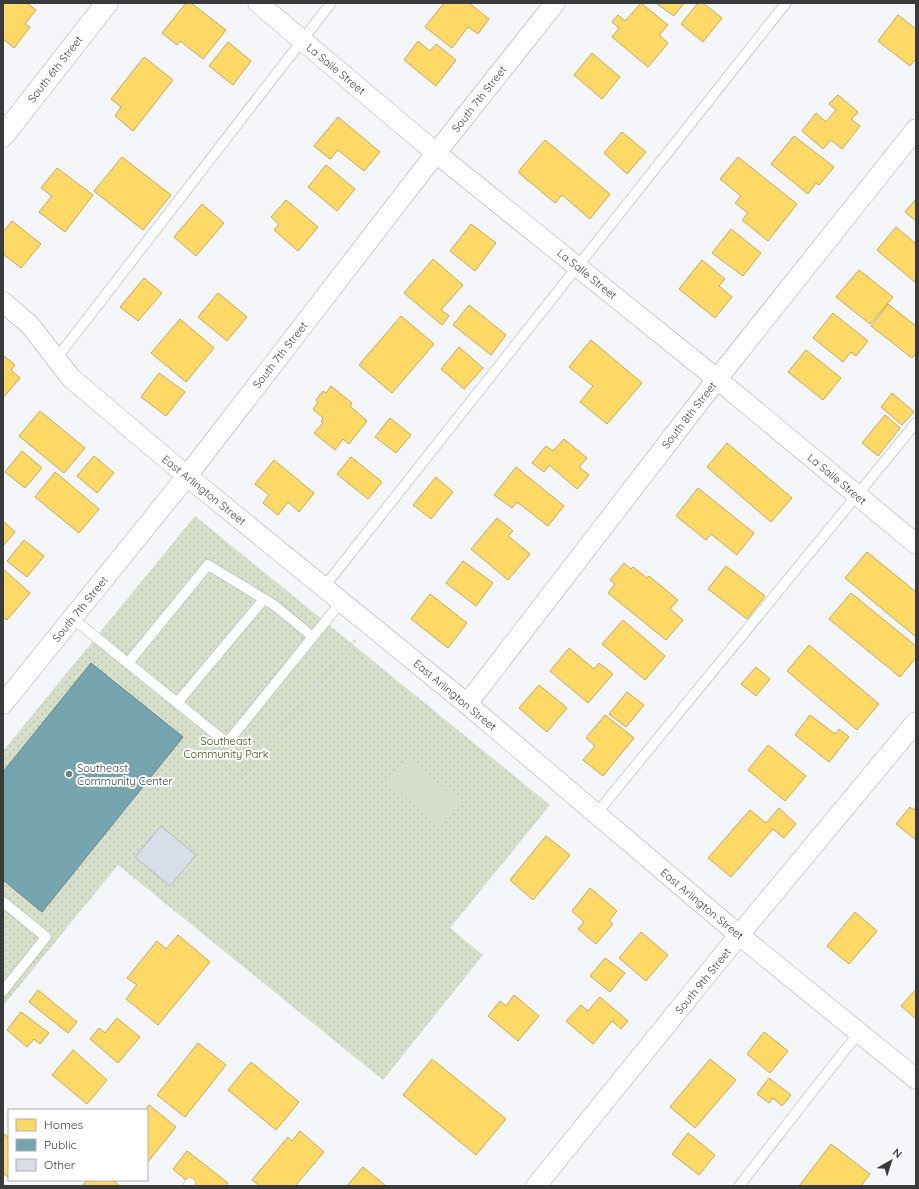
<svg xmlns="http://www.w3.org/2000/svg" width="919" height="1189" viewBox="0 0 919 1189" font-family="Quicksand,sans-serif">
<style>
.park{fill:url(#park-dots)}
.pitch{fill:#d6dfc9}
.homes{fill:#ffd966;stroke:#c4a959}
.public{fill:#76a5af;stroke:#64858c}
.building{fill:#d8dee7;stroke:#b6b8ba}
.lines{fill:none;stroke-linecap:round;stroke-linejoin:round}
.service-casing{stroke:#aaabad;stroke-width:11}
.minor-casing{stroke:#aaabad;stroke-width:21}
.tertiary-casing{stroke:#aaabad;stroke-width:23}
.path{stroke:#d4d4d5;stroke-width:2.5;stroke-dasharray:4 2;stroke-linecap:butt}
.service{stroke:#fdfefe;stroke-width:10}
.minor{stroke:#fdfefe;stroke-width:20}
.tertiary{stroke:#fdfefe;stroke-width:22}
.poi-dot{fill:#7a7c7e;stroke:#fff;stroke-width:1.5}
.labels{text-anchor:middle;stroke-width:4;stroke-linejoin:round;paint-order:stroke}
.street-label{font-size:11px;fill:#393a3b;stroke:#fff}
.park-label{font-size:11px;fill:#394b04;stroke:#fff}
.poi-label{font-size:11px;fill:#393a3b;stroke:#fff;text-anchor:start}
</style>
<defs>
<pattern id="park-dots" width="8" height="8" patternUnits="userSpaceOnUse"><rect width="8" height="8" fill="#d6dfc9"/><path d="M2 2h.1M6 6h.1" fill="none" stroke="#b8c0ae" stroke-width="1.8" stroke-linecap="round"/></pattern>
</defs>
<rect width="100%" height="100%" fill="#f4f6f9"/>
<path class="park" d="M195 516 550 805 450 928 483 955 383 1080 118 865 3 1006V751Z"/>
<path class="pitch" d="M408 758 460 801 440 825 388 783Z"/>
<path class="homes" d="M3 3H27L36 10 25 24 30 27 14 48 3 39Z
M186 3H191L226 30 203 59 180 41 177 45 162 33Z
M444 3H469L489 19 478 34 468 27 452 48 425 27Z
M641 3 668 25 659 35 668 43 648 67 612 37 619 28 612 22 618 15 625 21Z
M656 3H684L674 16Z
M698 3H703L722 18 703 42 681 24Z
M898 15 916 29V59L910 66 878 41Z
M418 41 430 51 436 44 456 60 436 86 404 60Z
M228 42 251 61 233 85 209 66Z
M592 53 620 77 602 99 574 75Z
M144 57 173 80 133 131 115 116 121 107 111 99Z
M838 95 858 112 851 119 860 126 842 149 831 140 823 149 802 131 816 113 826 122 836 110 829 104Z
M338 117 380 152 364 171 338 150 330 159 314 146Z
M622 132 646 152 627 174 604 153Z
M794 136 834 167 819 185 816 183 808 194 771 164Z
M545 140 610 194 590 219 562 195 555 203 518 172Z
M122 157 171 195 143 230 94 191Z
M738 157 797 204 768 241 742 220 748 213 735 203 741 196 720 179Z
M326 165 355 189 337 211 308 187Z
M57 168 93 195 65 232 39 212 52 196 41 188Z
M916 199V221L905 212Z
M286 200 318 227 298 251 274 230 279 224 271 217Z
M202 204 224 223 196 256 174 237Z
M12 221 41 244 21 268 3 254V232Z
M471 224 496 243 475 271 450 251Z
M896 227 916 244V283L877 250Z
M731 229 761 253 743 276 712 253Z
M433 259 463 285 441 310 449 316 442 325 404 293Z
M702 260 725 279 719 286 732 297 715 318 679 289Z
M859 270 893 297 870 324 836 297Z
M144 278 162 293 138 321 120 307Z
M218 293 247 317 227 341 198 317Z
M888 304 916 326V354L912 358 871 326Z
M469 305 506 335 491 355 453 325Z
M833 313 868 341 856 356 851 352 843 362 813 338Z
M401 316 434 344 392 393 359 365Z
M180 319 214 348 186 382 151 353Z
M591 340 642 383 607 424 580 402 593 386 569 367Z
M459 347 483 368 464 389 441 369Z
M806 350 841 378 823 400 788 372Z
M3 355 15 365 11 370 20 378 3 398Z
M159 373 185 392 166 416 141 397Z
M331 386 352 403 350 406 367 421 349 444 343 439 335 450 314 433 323 423 321 421 323 418 313 409 318 402 316 400 323 391 326 393Z
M892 393 914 412 902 425 881 407Z
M40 411 85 448 64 473 19 436Z
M885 415 900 428 878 456 862 443Z
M390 418 411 435 396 453 375 437Z
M564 439 587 458 579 467 589 475 577 489 549 465 544 472 532 463 546 446 553 451Z
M727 443 792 498 771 522 707 467Z
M22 451 42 468 25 488 5 472Z
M94 456 114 473 97 493 77 476Z
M351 457 382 482 368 499 337 474Z
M274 460 314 493 299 512 288 502 278 515 263 503 269 495 255 484Z
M516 467 564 506 548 526 517 502 512 508 494 495Z
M55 472 99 509 79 533 35 497Z
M436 477 453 492 431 519 413 505Z
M698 488 754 533 737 555 711 534 706 540 676 516Z
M497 518 513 531 508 536 530 554 508 580 471 549Z
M3 521 15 532 3 546Z
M24 540 44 556 27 577 7 561Z
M867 552 916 592V637L845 578Z
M463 561 493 583 476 606 446 583Z
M624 563 631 569 633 567 647 578 649 576 678 600 670 609 683 620 666 640 608 593 615 584 610 580Z
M726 566 765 596 747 619 708 589Z
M3 569 30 593 7 620 3 617Z
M851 593 916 646V658L900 677 829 619Z
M430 594 467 623 448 648 411 619Z
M623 620 665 656 645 680 602 644Z
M809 645 879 704 857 730 787 671Z
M569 648 594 669 599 663 613 674 588 703 550 671Z
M756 667 770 679 756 696 741 684Z
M539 685 567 708 547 732 519 708Z
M627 692 644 705 626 727 609 714Z
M605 715 634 738 603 776 583 760 595 746 586 738Z
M810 715 835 734 839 729 849 737 829 762 795 735Z
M768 745 806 776 785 801 748 770Z
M916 806V840L896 824 910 807 913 810Z
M779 808 796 824 784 838 773 829 731 877 708 858 750 810 766 823Z
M546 836 570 855 533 900 510 880Z
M590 888 617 911 609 921 613 924 596 944 578 929 584 922 572 911Z
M855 912 877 931 849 964 827 946Z
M641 932 668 955 646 981 619 958Z
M178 935 210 962 158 1025 126 999 137 985 127 978 157 941 166 949Z
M605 958 625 973 610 992 590 976Z
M916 989V1019L901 1006Z
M38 990 77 1022 68 1033 29 1002Z
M514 995 539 1016 518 1041 488 1016 500 1001 506 1006Z
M600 997 628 1021 621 1029 612 1021 593 1044 566 1021 581 1005 588 1011Z
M21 1012 49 1033 40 1044 34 1039 27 1047 7 1030Z
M117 1018 140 1037 118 1063 90 1039 99 1028 105 1033Z
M764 1032 788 1051 770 1073 747 1054Z
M198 1043 226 1065 185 1117 157 1095Z
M73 1050 107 1080 87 1104 52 1075Z
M432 1059 506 1119 476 1155 403 1095Z
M710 1059 736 1080 695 1128 670 1107Z
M251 1062 299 1102 276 1130 228 1090Z
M769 1078 791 1095 782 1106 773 1098 769 1103 757 1094Z
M149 1105 176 1127 147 1163V1110H145Z
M300 1131 324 1152 295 1186H260L252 1180 288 1137 292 1141Z
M3 1133 9 1138V1178L3 1173Z
M688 1133 715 1155 699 1175 672 1154Z
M831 1144 870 1174 861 1186H799Z
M187 1151 228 1183 226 1186H193L173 1169Z
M363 1167 386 1186H347Z
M87 1180H113L120 1186H82Z"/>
<path class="public" d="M91 663 183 737 42 912 3 880V772Z"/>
<path class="building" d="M161 826 196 855 170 886 135 857Z"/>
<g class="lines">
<g class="service-casing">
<path id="service" d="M56 359 331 3
M324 587 786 3
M72 618 227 743 341 602
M128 663 208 565 274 605 313 637
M177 703 264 599
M596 814 916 423
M3 902 46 937 3 991
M188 1186 190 1183
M739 1186C779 1135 818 1083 859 1033"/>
</g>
<g class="minor-casing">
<path id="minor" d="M258 3 436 153 717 379 916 544
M3 302 30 325 71 378 187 476 467 704 739 935 916 1079
M3 704 187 476 436 153 555 3
M467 704 717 379 916 129
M536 1186 739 935 916 722"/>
</g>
<g class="tertiary-casing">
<path id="tertiary" d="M3 136 107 3"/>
</g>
<path class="path" d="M215 757 240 778 355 640"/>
<use href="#service" class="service"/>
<use href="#minor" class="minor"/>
<use href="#tertiary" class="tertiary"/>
</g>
<circle class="poi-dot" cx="69" cy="774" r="4"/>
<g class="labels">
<g class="street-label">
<text transform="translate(55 69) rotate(-52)" y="4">South 6th Street</text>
<text transform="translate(336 69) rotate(40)" y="4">La Salle Street</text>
<text transform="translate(479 99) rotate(-52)" y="4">South 7th Street</text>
<text transform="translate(587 274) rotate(39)" y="4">La Salle Street</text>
<text transform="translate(280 355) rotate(-52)" y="4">South 7th Street</text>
<text transform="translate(689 415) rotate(-52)" y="4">South 8th Street</text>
<text transform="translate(837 479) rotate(40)" y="4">La Salle Street</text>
<text transform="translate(204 490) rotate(39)" y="4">East Arlington Street</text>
<text transform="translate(80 609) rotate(-51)" y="4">South 7th Street</text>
<text transform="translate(455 695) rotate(40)" y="4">East Arlington Street</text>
<text transform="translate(702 904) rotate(40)" y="4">East Arlington Street</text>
<text transform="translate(703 981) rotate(-51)" y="4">South 9th Street</text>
</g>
<g class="park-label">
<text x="226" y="745">Southeast<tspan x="226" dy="13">Community Park</tspan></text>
</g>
<g class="poi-label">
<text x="77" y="772">Southeast<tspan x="77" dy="13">Community Center</tspan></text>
</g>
</g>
<rect width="919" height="1189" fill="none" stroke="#393a3b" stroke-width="8"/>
<rect x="8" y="1109" width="140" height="72" fill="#ffffff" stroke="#b0b0b1"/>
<rect x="16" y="1119" width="20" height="12" fill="#ffd966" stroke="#b0b0b1"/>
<text x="44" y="1129" font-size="12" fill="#393a3b">Homes</text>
<rect x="16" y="1139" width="20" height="12" fill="#76a5af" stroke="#b0b0b1"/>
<text x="44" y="1149" font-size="12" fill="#393a3b">Public</text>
<rect x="16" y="1159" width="20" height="12" fill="#d8dee7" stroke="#b0b0b1"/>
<text x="44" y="1169" font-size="12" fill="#393a3b">Other</text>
<g transform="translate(891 1161) rotate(39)" stroke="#ffffff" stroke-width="3" paint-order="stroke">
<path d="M0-3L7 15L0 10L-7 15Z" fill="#393a3b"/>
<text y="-6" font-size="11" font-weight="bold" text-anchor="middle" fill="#393a3b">N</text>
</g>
</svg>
